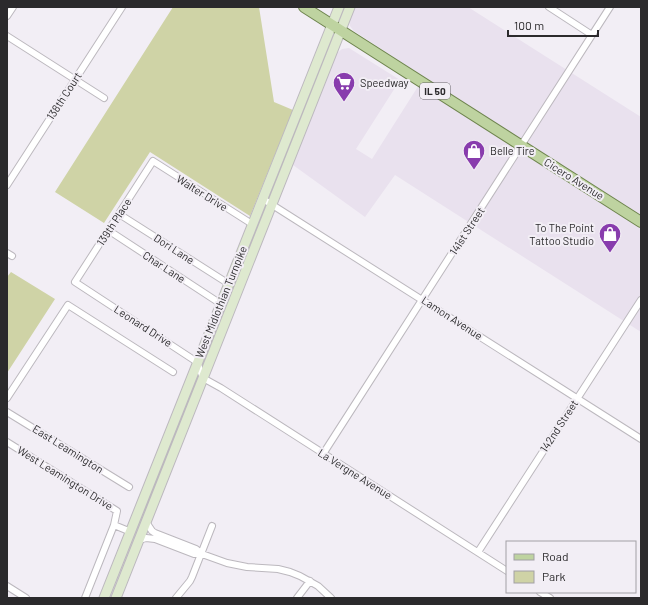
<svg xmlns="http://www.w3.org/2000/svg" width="648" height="605" viewBox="0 0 648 605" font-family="Barlow,sans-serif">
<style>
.built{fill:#e9e1ee}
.green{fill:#cfd3a6}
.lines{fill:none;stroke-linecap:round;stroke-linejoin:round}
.street-casing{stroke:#bcb8be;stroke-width:8}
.secondary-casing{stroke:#bcb8be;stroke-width:11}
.primary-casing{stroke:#6e844e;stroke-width:12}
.street{stroke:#fff;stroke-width:6}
.secondary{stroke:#dee9cf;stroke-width:9}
.primary{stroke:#bed3a0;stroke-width:10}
.labels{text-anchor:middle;stroke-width:4;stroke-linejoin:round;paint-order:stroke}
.shield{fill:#f2eef5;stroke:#676568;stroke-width:1}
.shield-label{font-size:10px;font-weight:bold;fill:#2b2a2c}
.poi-label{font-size:11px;fill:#2b2a2c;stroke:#f2eef5;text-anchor:start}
.street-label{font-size:11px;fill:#2b2a2c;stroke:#f2eef5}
</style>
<rect width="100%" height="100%" fill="#f2eef5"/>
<path class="built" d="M354 7H468L641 117V332L395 175 365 217 293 165 336 54 342 49 349 48 400 80 356 149 372 159 424 77 354 31 350 26 349 19Z"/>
<path class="green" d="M173 7H259L274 102 293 110 250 216 150 152 104 223 55 192Z
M11 272 55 299 7 373V277Z"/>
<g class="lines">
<g class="street-casing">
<path id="street" d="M549 7 592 35
M7 16 13 7
M7 36 104 98
M7 185 122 7
M263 199 641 439
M119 214 229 284
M252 224 153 161 75 282 197 362 203 378 221 388 507 571
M108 230 221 304
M7 253 12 256
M7 398 68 305 173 372
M7 412 129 487
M7 442 117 511 114 525 131 532
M323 454 610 7
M146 522 152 531 155 533 196 549 202 554 227 563 247 567 278 569 290 572 300 576 318 586 331 598
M139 540 146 538 155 539 194 554H202
M478 552 641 300
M7 586 26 598
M540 592 550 598
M85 598 114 525
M176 598 190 581 192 577 212 526
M297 598 310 581"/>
</g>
<g class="secondary-casing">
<path id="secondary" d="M104 598 339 7
M116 598 350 7"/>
</g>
<g class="primary-casing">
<path id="primary" d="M304 7 641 222"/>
</g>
<use href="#street" class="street"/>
<use href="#secondary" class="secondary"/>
<use href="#primary" class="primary"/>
</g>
<defs>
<g id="supermarket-pin" transform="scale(1.15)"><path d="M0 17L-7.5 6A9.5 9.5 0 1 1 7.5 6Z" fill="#883cad" stroke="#f2eef5"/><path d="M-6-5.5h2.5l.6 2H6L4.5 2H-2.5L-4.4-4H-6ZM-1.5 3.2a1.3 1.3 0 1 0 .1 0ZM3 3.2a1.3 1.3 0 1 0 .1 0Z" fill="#fff"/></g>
<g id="shop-pin" transform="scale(1.15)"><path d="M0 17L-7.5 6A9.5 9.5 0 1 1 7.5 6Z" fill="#883cad" stroke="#f2eef5"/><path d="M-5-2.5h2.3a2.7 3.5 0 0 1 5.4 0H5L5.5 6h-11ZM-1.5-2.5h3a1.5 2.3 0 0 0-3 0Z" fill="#fff"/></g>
</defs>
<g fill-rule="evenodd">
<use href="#supermarket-pin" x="344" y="83"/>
<use href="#shop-pin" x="474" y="151"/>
<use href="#shop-pin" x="610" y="234"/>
</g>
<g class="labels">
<rect class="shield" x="420" y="83" width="30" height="16" rx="3"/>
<g class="shield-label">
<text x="435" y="95">IL 50</text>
</g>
<g class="poi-label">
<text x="360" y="87">Speedway</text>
<text x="490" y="155">Belle Tire</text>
<text x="594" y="232" text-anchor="end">To The Point<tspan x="594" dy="13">Tattoo Studio</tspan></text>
</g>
<g class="street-label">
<text transform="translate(64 96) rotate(-57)" y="4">138th Court</text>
<text transform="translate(574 179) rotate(32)" y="4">Cicero Avenue</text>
<text transform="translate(202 193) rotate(32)" y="4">Walter Drive</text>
<text transform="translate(114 222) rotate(-57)" y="4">139th Place</text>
<text transform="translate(467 231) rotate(-57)" y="4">141st Street</text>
<text transform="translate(174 249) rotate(33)" y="4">Dori Lane</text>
<text transform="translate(164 267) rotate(33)" y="4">Char Lane</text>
<text transform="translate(221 302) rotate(-68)" y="4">West Midlothian Turnpike</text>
<text transform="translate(452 318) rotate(33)" y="4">Lamon Avenue</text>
<text transform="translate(143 326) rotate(33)" y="4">Leonard Drive</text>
<text transform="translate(559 426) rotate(-57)" y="4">142nd Street</text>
<text transform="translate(68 449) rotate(32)" y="4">East Leamington</text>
<text transform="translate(355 474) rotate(32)" y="4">La Vergne Avenue</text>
<text transform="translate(65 478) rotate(32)" y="4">West Leamington Drive</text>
</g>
</g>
<rect width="648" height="605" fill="none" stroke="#2b2a2c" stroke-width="16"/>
<rect x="506" y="541" width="130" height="52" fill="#f2eef5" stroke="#a2a0a5"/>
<rect x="514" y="554" width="20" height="6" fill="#bed3a0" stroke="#a2a0a5"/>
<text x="542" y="561" font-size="12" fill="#2b2a2c">Road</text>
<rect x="514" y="571" width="20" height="12" fill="#cfd3a6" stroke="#a2a0a5"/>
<text x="542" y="581" font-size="12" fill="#2b2a2c">Park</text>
<path d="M508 30v6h90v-6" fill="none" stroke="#2b2a2c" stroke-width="2"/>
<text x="514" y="30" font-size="12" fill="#2b2a2c" stroke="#f2eef5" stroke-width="3" paint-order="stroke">100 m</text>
</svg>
